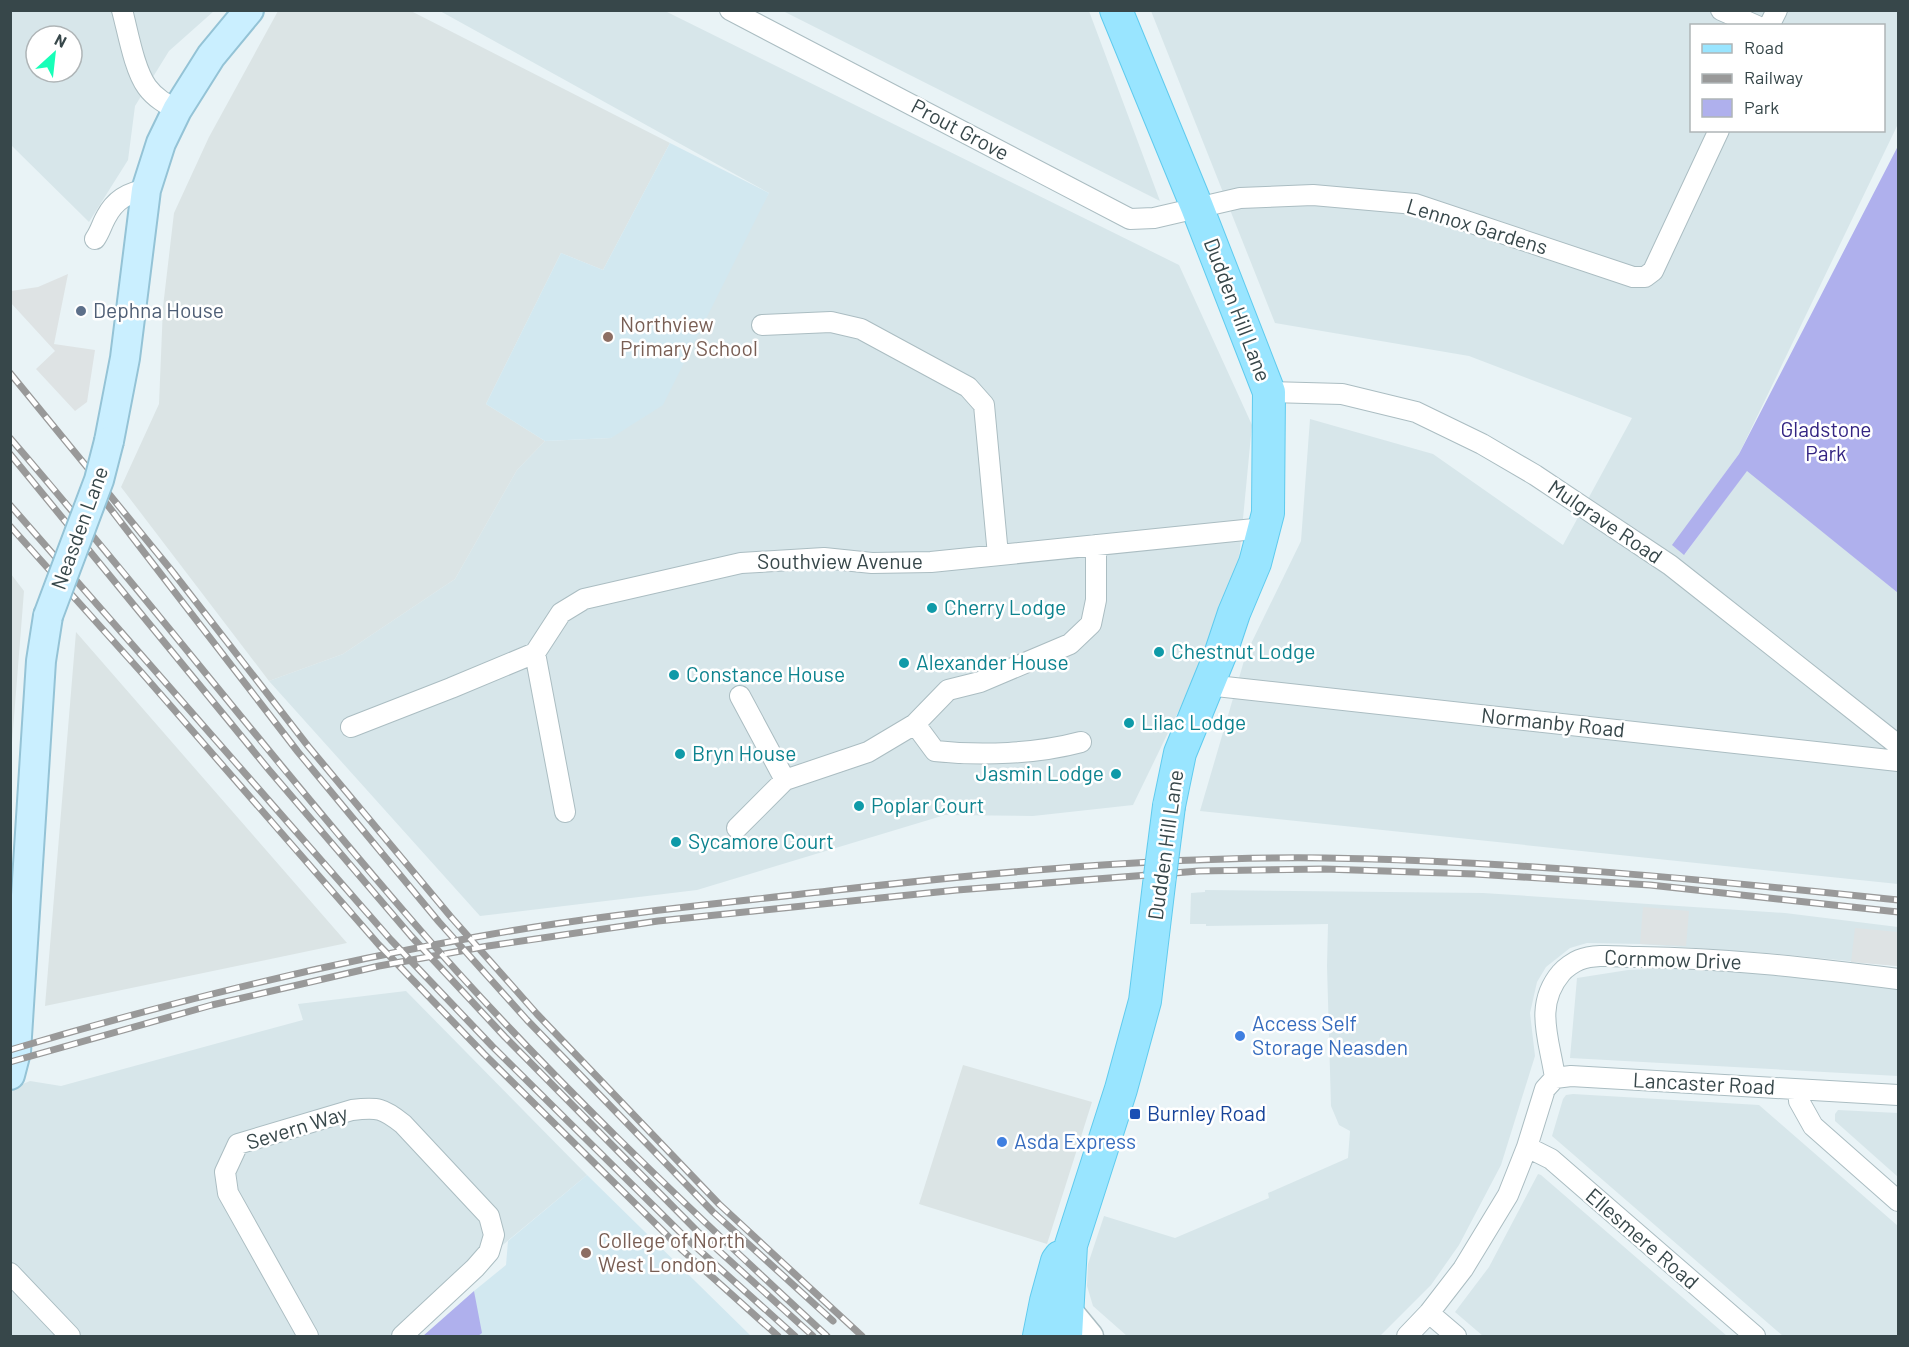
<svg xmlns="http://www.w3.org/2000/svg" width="1909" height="1347" viewBox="0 0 1909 1347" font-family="Barlow,sans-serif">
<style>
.residential{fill:#d7e6ea;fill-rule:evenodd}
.industrial{fill:#dbe4e5}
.education{fill:#d2e8f0}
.green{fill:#afb0ed}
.parking{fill:#dee3e4}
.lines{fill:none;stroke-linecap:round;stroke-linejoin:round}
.minor-casing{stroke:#abbdc2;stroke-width:22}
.tertiary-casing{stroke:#abbdc2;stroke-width:27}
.secondary-casing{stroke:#94c3d6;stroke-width:32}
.primary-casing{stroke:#60cbee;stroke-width:34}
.minor{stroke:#fff;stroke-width:20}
.tertiary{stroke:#fff;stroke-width:24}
.secondary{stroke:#caefff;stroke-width:28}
.primary{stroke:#99e5ff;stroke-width:32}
.rail-casing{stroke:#999;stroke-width:7}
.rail{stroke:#fff;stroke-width:4.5;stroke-dasharray:14;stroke-linecap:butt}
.secondary-bridge-casing{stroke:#94c3d6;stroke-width:32;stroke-linecap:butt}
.primary-bridge-casing{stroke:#60cbee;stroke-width:34;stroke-linecap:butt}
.secondary-bridge{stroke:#caefff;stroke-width:28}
.primary-bridge{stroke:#99e5ff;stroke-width:32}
.service-dot{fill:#5c6f8a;stroke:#fff;stroke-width:2}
.education-dot{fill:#8d6e63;stroke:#fff;stroke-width:2}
.culture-dot{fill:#0f9aa8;stroke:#fff;stroke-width:2}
.shop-dot{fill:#3f7fe0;stroke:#fff;stroke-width:2}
.transit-dot{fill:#1a4fb4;stroke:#fff;stroke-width:2}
.labels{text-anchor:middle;stroke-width:5;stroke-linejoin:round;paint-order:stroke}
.street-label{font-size:21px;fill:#37474a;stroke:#fff}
.service-label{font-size:21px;fill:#4e5e75;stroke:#fff;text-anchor:start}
.education-label{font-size:21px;fill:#785e54;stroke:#fff;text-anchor:start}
.park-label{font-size:21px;fill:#332482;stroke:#fff}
.culture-label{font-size:21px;fill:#0d838f;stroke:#fff;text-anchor:start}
.shop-label{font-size:21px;fill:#366cbe;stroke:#fff;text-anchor:start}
.transit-label{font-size:21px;fill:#164399;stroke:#fff;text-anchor:start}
</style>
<rect width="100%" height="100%" fill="#e9f3f6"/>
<path class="residential" d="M10 11H214L169 51 135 106 128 160 89 222 11 145ZM36 36H72V72H36Z
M440 11H665L1179 265 1252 425 1239 560 1195 677 1133 805 1033 816 945 815 697 890 480 916 269 681 343 654 455 579 517 470 545 441 611 438 769 193Z
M783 11H1089L1160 201Z
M1151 11H1898V124L1739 454 1673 545 1685 554 1747 470 1898 593V884L1200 811 1246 654 1301 541 1310 419 1433 454 1563 545 1632 418 1469 356 1275 323ZM1692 26H1884V130H1692Z
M1205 890 1483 893 1785 913 1898 927V966L1779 954 1640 944 1587 943 1570 948 1546 967 1537 982 1530 1013 1535 1056 1501 1165 1459 1245 1431 1285 1380 1336H1127L1093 1306 1087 1286 1088 1264 1104 1216 1175 1238 1269 1198 1268 1193 1348 1158 1350 1131 1339 1125 1331 1106 1327 966 1328 924 1206 926V924H1190L1191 893 1205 892Z
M1677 968 1741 971 1898 989V1076L1570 1058 1577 978 1628 970Z
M406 991 587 1175 393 1336H11V1089L30 1081 61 1086 303 1020 298 1004Z
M1573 1094 1759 1105 1898 1226V1336H1783L1552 1136 1563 1099 1566 1095Z
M1838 1110 1898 1113V1177L1835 1121V1114Z
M1538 1174 1541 1175 1727 1336H1483L1455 1312 1489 1267Z"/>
<path class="industrial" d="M278 11H411L670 143 603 270 561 253 486 404 545 441 517 470 455 579 343 654 269 681 121 487 159 404 163 307 174 213 209 137Z
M11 574 24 591 11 755Z
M76 632 347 943 45 1006Z
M963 1065 1092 1102 1047 1244 919 1204Z"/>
<path class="education" d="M670 143 769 193 663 405 611 438 545 441 486 404 561 253 603 270Z
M587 1175 751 1336H478L474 1291 506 1265 508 1241Z"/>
<path class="green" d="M1898 146V593L1747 471 1684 555 1672 545 1739 454Z
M474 1291 482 1333 478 1336H423Z"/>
<path class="parking" d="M68 274 54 344 95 350 87 402 75 411 36 369 55 351 11 303V291L38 287Z
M1643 907 1689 911 1686 946 1640 944Z
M1855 928 1898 932V966L1851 962Z"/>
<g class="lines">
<g class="minor-casing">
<path id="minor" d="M122 10C128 32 134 69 147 87 155 98 166 104 177 110
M730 10 1130 219 1154 218 1240 198 1313 195 1415 204 1633 277H1645L1653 271 1719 130
M1721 10 1757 26
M1769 26 1777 10
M95 239C100 232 102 224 106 217 115 200 128 192 146 190
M762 325 831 322 861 329 968 387 984 405 998 555
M1269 392 1342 394 1416 412 1482 444 1535 475 1670 565 1898 745
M535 653 565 812
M1207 685 1898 761
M740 696 785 780
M915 724 935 751C981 756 1036 754 1081 742
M351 727 451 688 535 653 561 613 584 599 741 563 824 558 872 563 931 562 1264 528
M737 828 785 780 868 752 915 724 948 690 980 682 1070 644 1091 624 1096 600V545
M1555 1078C1550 1041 1533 1006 1561 973 1565 968 1574 962 1579 960 1596 953 1620 957 1639 957 1725 958 1812 968 1898 979
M1799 1090V1101L1813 1126 1898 1201
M1527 1147 1551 1159 1755 1336
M10 1273 70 1336
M1429 1313 1456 1336
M308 1336 228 1193 225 1172 238 1144 352 1110C378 1107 383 1108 403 1124L489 1216 494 1235 489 1252 475 1268 402 1336
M1407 1336 1429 1313 1463 1269 1508 1195 1527 1147 1545 1089 1555 1078 1571 1076 1898 1095"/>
</g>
<g class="tertiary-casing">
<path id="tertiary" d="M1068 1308 1091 1336"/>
</g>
<g class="secondary-casing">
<path id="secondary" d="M109 441 125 358 146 190 161 143 177 110 211 56 249 10
M10 1075 16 1052 41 661 48 616"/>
</g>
<g class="primary-casing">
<path id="primary" d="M1116 10 1197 207 1269 392 1268 513 1255 563 1234 613 1220 655 1180 753 1169 806
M1039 1336 1046 1301 1057 1261 1060 1257
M1066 1336 1071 1245 1121 1089 1145 1001 1160 876"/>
</g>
<use href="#minor" class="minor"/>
<use href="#tertiary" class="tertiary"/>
<use href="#secondary" class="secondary"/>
<use href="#primary" class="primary"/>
<g class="rail-casing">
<path id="rail" d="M10 373 172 571 308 746 451 917 537 1014 719 1204 862 1336
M10 438C150 600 280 770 421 931 547 1075 687 1207 827 1336
M10 454 269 770 411 936 505 1037 697 1231 813 1336
M96 490 298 752 439 922 527 1020 713 1212 833 1321
M10 505 391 940 492 1046 688 1240 795 1336
M10 526 142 673 379 945 484 1054 682 1250 778 1336
M10 1050C163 1004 319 965 476 937 595 915 717 904 837 890 999 872 1162 856 1325 858 1517 861 1708 880 1898 900
M10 1062 212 1005 379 966 488 946 658 921 957 890 1199 871 1324 869 1475 874 1650 885 1898 912"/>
</g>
<use href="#rail" class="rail"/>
<g class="secondary-bridge-casing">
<path id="secondary-bridge" d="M48 616 99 480 109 441"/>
</g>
<g class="primary-bridge-casing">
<path id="primary-bridge" d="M1160 876 1169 806"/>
</g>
<use href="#secondary-bridge" class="secondary-bridge"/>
<use href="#primary-bridge" class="primary-bridge"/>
</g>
<circle class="service-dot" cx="81" cy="311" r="6"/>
<g class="education-dot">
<circle cx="608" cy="337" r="6"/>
<circle cx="586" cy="1253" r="6"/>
</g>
<g class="culture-dot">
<circle cx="932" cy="608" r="6"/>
<circle cx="1159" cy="652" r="6"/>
<circle cx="904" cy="663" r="6"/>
<circle cx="674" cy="675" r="6"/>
<circle cx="1129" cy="723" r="6"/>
<circle cx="680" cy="754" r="6"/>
<circle cx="1116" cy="774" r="6"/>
<circle cx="859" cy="806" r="6"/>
<circle cx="676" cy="842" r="6"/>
</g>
<g class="shop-dot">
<circle cx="1240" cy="1036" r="6"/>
<circle cx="1002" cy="1142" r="6"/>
</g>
<rect class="transit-dot" x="1129" y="1108" width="12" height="12" rx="3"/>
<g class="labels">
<g class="street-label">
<text transform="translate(960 130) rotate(28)" y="7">Prout Grove</text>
<text transform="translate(1477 227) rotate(17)" y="7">Lennox Gardens</text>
<text transform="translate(1237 310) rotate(69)" y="7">Dudden Hill Lane</text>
<text transform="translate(1605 522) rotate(34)" y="7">Mulgrave Road</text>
<text transform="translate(80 528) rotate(-70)" y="7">Neasden Lane</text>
<text x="840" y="569">Southview Avenue</text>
<text transform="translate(1553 723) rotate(6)" y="7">Normanby Road</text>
<text transform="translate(1166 845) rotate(-82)" y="7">Dudden Hill Lane</text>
<text transform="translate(1673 960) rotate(2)" y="7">Cornmow Drive</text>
<text transform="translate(1704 1084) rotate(3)" y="7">Lancaster Road</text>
<text transform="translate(297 1128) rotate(-17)" y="7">Severn Way</text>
<text transform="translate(1642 1239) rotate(41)" y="7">Ellesmere Road</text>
</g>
<g class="service-label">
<text x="93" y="318">Dephna House</text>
</g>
<g class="education-label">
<text x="620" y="332">Northview<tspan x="620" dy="24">Primary School</tspan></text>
<text x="598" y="1248">College of North<tspan x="598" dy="24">West London</tspan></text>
</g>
<g class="park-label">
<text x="1826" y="437">Gladstone<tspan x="1826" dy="24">Park</tspan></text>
</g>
<g class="culture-label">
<text x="944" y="615">Cherry Lodge</text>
<text x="1171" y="659">Chestnut Lodge</text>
<text x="916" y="670">Alexander House</text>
<text x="686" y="682">Constance House</text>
<text x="1141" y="730">Lilac Lodge</text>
<text x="692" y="761">Bryn House</text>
<text x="1104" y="781" text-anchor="end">Jasmin Lodge</text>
<text x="871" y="813">Poplar Court</text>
<text x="688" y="849">Sycamore Court</text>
</g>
<g class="shop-label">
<text x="1252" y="1031">Access Self<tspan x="1252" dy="24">Storage Neasden</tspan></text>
<text x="1014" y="1149">Asda Express</text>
</g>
<g class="transit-label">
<text x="1147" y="1121">Burnley Road</text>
</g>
</g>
<rect width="1909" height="1347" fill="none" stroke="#37474a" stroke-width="24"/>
<rect x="1690" y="24" width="195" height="108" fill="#ffffff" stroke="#afb5b7" stroke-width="1.5"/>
<rect x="1702" y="44" width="30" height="9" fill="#99e5ff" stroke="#afb5b7" stroke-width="1.5"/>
<text x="1744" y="54" font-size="18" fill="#37474a">Road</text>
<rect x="1702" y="74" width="30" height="9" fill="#999999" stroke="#afb5b7" stroke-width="1.5"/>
<text x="1744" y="84" font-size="18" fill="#37474a">Railway</text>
<rect x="1702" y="99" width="30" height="18" fill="#afb0ed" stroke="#afb5b7" stroke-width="1.5"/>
<text x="1744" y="114" font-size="18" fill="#37474a">Park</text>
<g transform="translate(54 54) rotate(27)"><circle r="28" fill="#ffffff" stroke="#afb5b7" stroke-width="1.5"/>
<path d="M0-4.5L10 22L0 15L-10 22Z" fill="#17ffb8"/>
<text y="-9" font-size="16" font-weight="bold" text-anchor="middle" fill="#37474a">N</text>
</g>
</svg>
